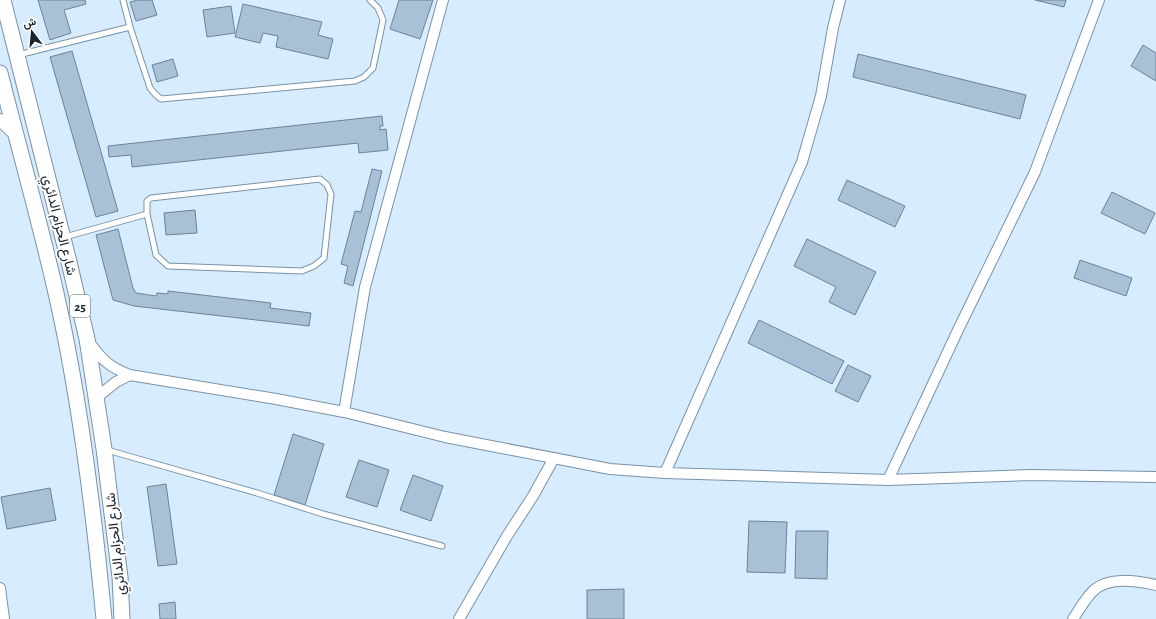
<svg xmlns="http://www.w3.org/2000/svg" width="1156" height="619" viewBox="0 0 1156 619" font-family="'Alegreya Sans',Vazirmatn,sans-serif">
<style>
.building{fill:#a8c1d7;stroke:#6b8397}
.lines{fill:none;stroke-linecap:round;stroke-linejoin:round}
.service-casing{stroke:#7992a7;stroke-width:7}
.minor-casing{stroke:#7992a7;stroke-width:12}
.tertiary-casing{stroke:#7992a7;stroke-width:14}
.primary-casing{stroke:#7992a7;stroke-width:17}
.service{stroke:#fff;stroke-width:5}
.minor{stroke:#fff;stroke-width:10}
.tertiary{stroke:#fff;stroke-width:12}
.primary{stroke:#fff;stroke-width:15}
.labels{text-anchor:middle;stroke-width:3.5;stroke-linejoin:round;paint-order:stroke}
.shield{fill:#fff;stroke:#5d646a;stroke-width:1}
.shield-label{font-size:13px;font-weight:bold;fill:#18222a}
.street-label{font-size:14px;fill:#18222a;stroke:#fff}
</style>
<rect width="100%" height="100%" fill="#d7ecff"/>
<path class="building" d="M38 0H85L86 4 64 10 71 33 50 40Z
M138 0H152L157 15 136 21 130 2Z
M399 0H433L420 39 390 29Z
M1035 0H1066L1064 7Z
M243 4 322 22 318 35 333 39 328 59 276 47 278 36 263 33 260 43 235 37Z
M231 6 235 33 207 37 203 10Z
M1143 45 1156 53V81L1131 66Z
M72 51 118 211 96 217 50 57Z
M858 54 1026 95 1020 119 853 77Z
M173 59 178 76 157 82 152 65Z
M382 116 383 126H380V130L386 129 388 150 359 153 358 143 132 167 131 155 109 157 108 146Z
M372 169 382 171 353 286 344 283 348 266 341 264 355 211 361 212Z
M847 180 905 206 895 227 838 200Z
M1112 192 1155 213 1145 234 1101 213Z
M195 210 197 233 166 235 164 213Z
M118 229 133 288 136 293 156 296 157 293 168 294V291L271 303 270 308 311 313 309 326 134 306 113 300 96 235Z
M807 239 876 272 855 315 829 302 836 287 794 266Z
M1080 260 1132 278 1126 296 1074 278Z
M759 320 844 361 832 384 748 343Z
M848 365 871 376 858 402 835 391Z
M293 434 324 444 305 505 274 495Z
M359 460 389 470 377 507 346 497Z
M413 475 443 486 431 521 400 510Z
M166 484 177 564 158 566 147 487Z
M50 488 56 520 7 529 1 497Z
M749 521 787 522 785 573 747 572Z
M796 531H828L827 579 795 578Z
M624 589V619H587V590Z
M175 602 176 619H160L159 604Z"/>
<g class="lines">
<g class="service-casing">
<path id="service" d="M130 27 150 88 156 95 161 99 355 81 364 77 373 68 383 20 378 8 370 0
M18 55 130 27 123 0
M320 179 327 185 331 194 324 258 314 266 302 271 168 266 156 255 147 214V201L151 198Z
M65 237 147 214
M107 450 257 493 323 514 442 546"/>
</g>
<g class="minor-casing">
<path id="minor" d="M89 342C102 360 109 367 130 375L276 399 344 412 445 437 610 469 665 473 888 480 1032 475 1156 477
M96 398 116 382 130 375
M344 412 365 287 443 0
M665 473 802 162 821 96 833 28 840 0
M888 480 958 330 1035 172 1099 0
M0 588 4 619
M459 619 507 536 533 496 554 458
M1073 619C1079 610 1085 599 1093 591 1109 576 1137 581 1156 585"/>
</g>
<g class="tertiary-casing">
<path id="tertiary" d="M0 120 15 134"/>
</g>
<g class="primary-casing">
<path id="primary" d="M3 0 69 262 87 339 104 449 111 506 120 577 122 619
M0 73C19 149 41 225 58 302 81 406 94 513 104 619"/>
</g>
<use href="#service" class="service"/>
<use href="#minor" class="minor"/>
<use href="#tertiary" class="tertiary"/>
<use href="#primary" class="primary"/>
</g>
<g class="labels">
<rect class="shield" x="70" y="295" width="20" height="22" rx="3"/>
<g class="shield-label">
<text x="80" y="311">25</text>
</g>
<g class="street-label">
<text transform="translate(60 225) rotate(76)" y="5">شارع الحزام الدائري</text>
<text transform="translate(115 544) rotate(-96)" y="5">شارع الحزام الدائري</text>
</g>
</g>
<g transform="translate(32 32) rotate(344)" stroke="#ffffff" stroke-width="3" paint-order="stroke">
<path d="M0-3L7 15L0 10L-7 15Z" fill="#18222a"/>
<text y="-6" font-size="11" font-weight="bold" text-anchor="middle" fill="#18222a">ش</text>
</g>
</svg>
